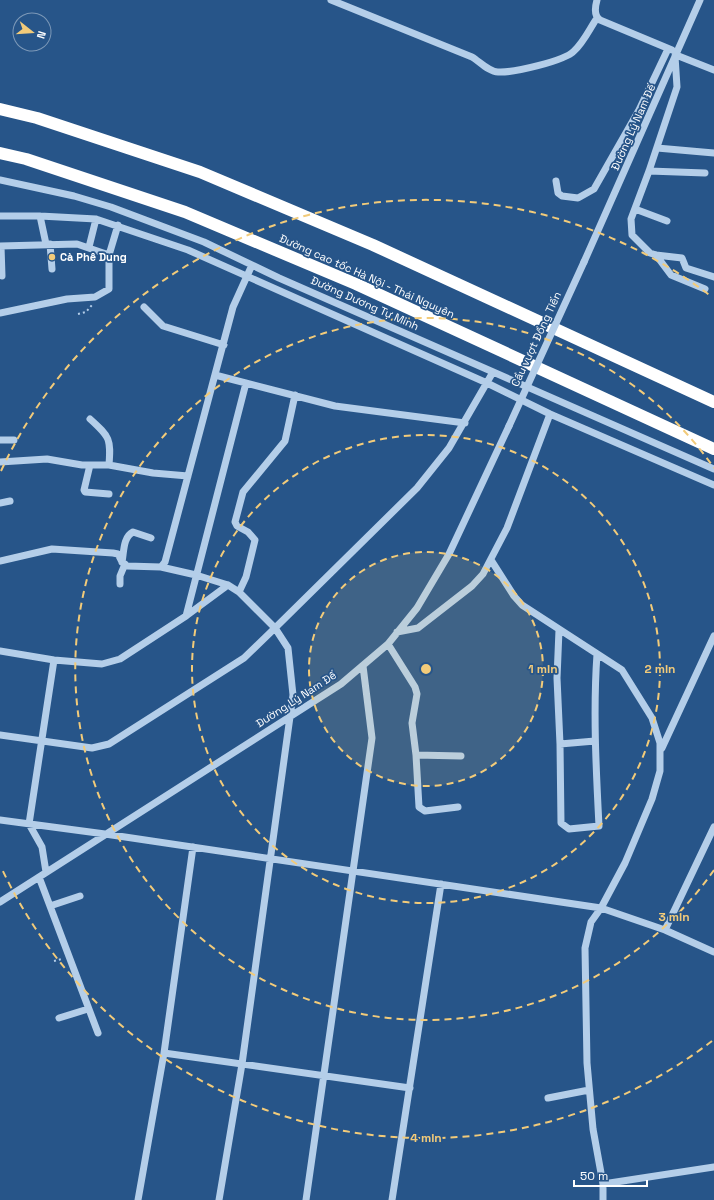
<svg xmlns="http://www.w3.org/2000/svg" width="714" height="1200" viewBox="0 0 714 1200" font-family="'Space Grotesk',sans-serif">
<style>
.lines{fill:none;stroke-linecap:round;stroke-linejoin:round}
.path{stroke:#b4cee9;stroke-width:2;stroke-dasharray:2 3;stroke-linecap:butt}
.minor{stroke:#b4cee9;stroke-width:7}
.highway{stroke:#fff;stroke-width:12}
.minor-bridge{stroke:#b4cee9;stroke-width:7}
.ring{fill:none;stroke:#f2cb7a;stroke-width:2;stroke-dasharray:7 5}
.poi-dot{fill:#f2cb7a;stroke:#275589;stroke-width:1.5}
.labels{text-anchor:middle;stroke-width:3.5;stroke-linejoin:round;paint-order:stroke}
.street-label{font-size:11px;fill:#fff;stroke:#275589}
.poi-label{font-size:11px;font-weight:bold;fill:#fff;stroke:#275589;text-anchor:start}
.centre{fill:#f2cb7a;stroke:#275589;stroke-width:2}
.ring-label{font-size:12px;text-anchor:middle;font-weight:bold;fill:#f2cb7a;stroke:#275589;stroke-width:3.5;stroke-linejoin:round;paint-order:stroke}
</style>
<rect width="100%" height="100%" fill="#275589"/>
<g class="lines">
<path class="path" d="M78 314 86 312 92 305
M54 961 62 959"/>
<path class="minor" d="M331 0 472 57C479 61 489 72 498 72 512 73 565 61 574 51 584 42 590 28 597 18
M597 0C595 7 594 16 600 20L672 50
M676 55 714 70
M675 56 677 87 649 171 631 219 632 235 650 253 656 255 682 258 686 268 714 277
M657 148 714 153
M649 171 705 173
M0 180 74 196 111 207 204 242 279 278 714 469
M556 181 558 193 562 196 578 198 594 189 639 110 668 49
M635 209 667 221
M0 216H40L96 219 188 250 487 383 550 414 714 485
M40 216 46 244
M50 244 52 269
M0 246 77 244 109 255
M1 246 2 276
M89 247 96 219
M656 255 671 275 705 289
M584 262 700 0
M144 307 163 326 224 345
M0 313 67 299 95 297 109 289V255L118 225
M215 375 335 406 465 423
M90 419C110 437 111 439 109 465
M0 440H14
M0 462 47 459 82 465H109L153 473 188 476
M90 465 84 490 85 492 109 494
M0 503 10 501
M491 560 514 596 522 605 622 670 652 718 660 743V771L652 799 625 863 601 908 591 922 585 948 587 1063 593 1129 603 1184V1200
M0 561 52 549 113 553 118 554 122 562 127 566 161 567 165 562 233 307 252 265
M122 562C124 552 123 537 133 532L151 538
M161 567 196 575 228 585 239 592 275 628 288 648 293 695 242 1064 219 1200
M120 584V576L125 564
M239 592 246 577 255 540 248 532 237 526 235 522 243 492 285 441 295 395
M186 616 246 383
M559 630 557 678 560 744 595 741
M397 632 418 628 472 586 483 574 507 528 550 414
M388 644 415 687 417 694 412 723 416 755 461 756
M0 651 54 660 102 664 120 659 186 616 228 585
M0 735 92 748 109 744 244 658 275 628 417 488 449 448 493 372
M560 744 561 823 569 829 599 826C596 768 593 711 597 654
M662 748 714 636
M416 755 419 807 425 811 458 807
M0 820 105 834 601 908 665 930 714 952
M46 872 42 847 29 824 54 660
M39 877 98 1033
M0 902 341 684 388 644 417 608 449 554 509 426
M50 906 80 896
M665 930 714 827
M59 1018 88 1009
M164 1053 410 1088
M548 1098 589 1090
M603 1184 714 1167
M138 1200 164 1053 193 847
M306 1200 372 738 363 666
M392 1200 441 884"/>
<path class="highway" d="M0 109 37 118 200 172 373 245 714 402
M0 153 26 159 185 212 356 284 714 449"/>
<path class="minor-bridge" d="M509 426 584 262"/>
</g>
<circle cx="426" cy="669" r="117" fill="#f2cb7a" fill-opacity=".12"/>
<g class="ring">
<circle cx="426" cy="669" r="117"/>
<circle cx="426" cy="669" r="234"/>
<path d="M714 870A351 351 0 1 1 714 468"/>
<path d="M712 1041A469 469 0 0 1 1 867M1 471A469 469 0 0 1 712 297"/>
</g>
<circle class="poi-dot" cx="52" cy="257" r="4"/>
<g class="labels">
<g class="street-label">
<text transform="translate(633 127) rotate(-66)" y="4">Đường Lý Nam Đế</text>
<text transform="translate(367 276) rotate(24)" y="4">Đường cao tốc Hà Nội - Thái Nguyên</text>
<text transform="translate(365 303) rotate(24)" y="4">Đường Dương Tự Minh</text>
<text transform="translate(536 339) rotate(-65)" y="4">Cầu vượt Đồng Tiến</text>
<text transform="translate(296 699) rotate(-33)" y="4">Đường Lý Nam Đế</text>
</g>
<g class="poi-label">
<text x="60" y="261">Cà Phê Dung</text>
</g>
</g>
<circle cx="426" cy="669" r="6" class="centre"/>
<g class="ring-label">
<text x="543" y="673">1 min</text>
<text x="660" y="673">2 min</text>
<text x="674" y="921">3 min</text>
<text x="426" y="1142">4 min</text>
</g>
<g transform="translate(32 32) rotate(107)"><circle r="19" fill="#275589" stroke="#7d99b8"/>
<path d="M0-3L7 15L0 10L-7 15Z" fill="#f2cb7a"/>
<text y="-6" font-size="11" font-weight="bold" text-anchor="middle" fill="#ffffff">N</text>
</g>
<path d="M574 1180v6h73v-6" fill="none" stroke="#ffffff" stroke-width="2"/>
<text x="580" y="1180" font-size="12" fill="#ffffff" stroke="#275589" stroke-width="3" paint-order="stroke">50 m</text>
</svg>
